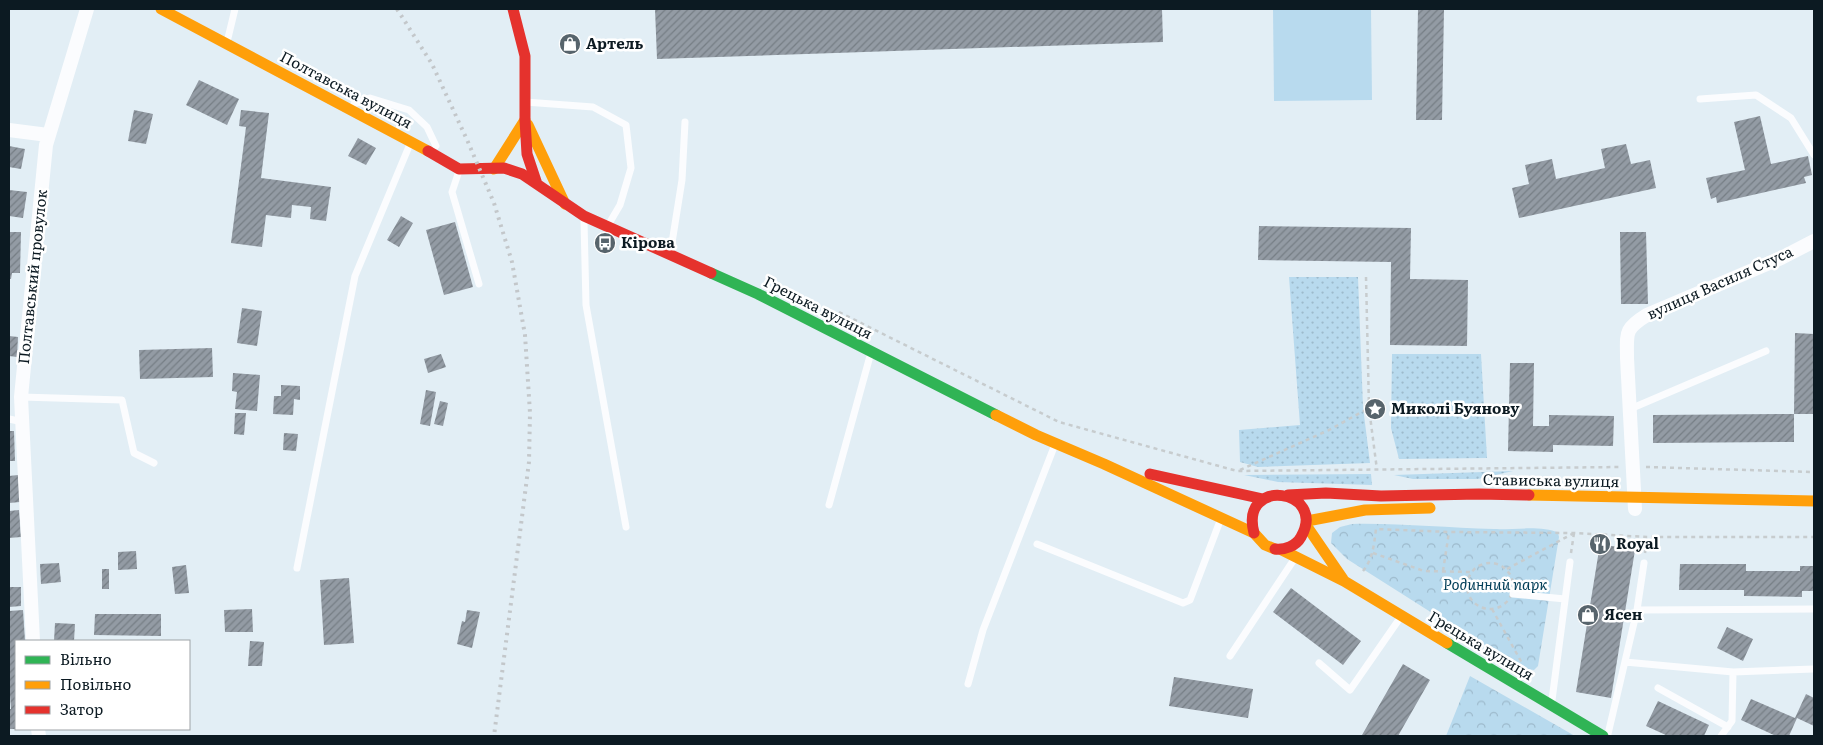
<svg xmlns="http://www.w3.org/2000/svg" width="1823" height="745" viewBox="0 0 1823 745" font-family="Literata,serif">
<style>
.grass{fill:url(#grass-dots)}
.park{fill:url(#park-crowns)}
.pitch{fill:#b8daee}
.building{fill:url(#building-hatch)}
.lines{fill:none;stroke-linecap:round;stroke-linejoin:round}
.path{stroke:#c7ccce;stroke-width:2.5;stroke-dasharray:4 4;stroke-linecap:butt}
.lane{stroke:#fbfcfe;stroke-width:7}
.street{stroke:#fbfcfe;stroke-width:14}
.fast{stroke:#30b455;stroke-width:11}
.slow{stroke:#ff9f0a;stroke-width:11}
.jam{stroke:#e5322d;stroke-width:11}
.rail{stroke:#c3c7ca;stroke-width:4;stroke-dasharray:2.5 5;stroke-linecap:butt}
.labels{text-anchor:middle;stroke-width:5;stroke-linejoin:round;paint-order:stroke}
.poi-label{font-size:15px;font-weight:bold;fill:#0c1a22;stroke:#fff;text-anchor:start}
.street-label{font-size:15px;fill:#0c1a22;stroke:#fff}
.park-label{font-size:15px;font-style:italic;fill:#003d57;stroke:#fff}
</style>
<defs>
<pattern id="grass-dots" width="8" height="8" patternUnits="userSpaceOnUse" patternTransform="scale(1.25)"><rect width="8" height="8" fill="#b8daee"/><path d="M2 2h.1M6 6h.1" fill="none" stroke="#9dbacc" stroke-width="1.8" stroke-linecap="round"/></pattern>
<pattern id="park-crowns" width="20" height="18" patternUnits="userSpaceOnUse" patternTransform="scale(1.25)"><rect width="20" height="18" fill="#b8daee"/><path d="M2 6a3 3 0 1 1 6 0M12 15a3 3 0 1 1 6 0" fill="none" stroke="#9dbacc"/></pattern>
<pattern id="building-hatch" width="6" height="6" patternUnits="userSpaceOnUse" patternTransform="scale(1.25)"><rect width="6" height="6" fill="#939ba4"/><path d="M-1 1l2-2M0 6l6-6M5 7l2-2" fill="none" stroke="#767e85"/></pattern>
</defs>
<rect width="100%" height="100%" fill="#e2eef5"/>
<path class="grass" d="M1289 277H1358L1363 407 1370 463 1258 467 1240 462 1239 430 1300 425Z
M1392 354H1481L1487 458 1399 459 1391 428Z
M1513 471 1478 479H1413L1394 475Z
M1371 474 1372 485 1278 482 1244 475Z"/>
<path class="park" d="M1352 524C1399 523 1446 528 1494 529 1512 530 1543 525 1558 533L1559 537 1538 666 1534 670 1528 669 1510 660 1429 611 1347 559 1331 543 1332 533 1340 527Z
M1470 676 1575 736H1446Z"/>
<path class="pitch" d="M1273 9H1371L1372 100 1274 101Z"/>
<path class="building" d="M655 9H1162L1163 42 657 59Z
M1418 9H1444L1442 120H1416Z
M199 80 239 99 227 125 186 105Z
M134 110 153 114 146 144 128 141Z
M241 110 269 113 261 178 331 187 326 221 310 219 311 207 292 205 291 218 266 215 262 247 231 243 246 127 239 126Z
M1760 116 1771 164 1808 156 1812 175 1804 177 1806 183 1717 203 1716 197 1711 199 1706 178 1745 170 1734 122Z
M358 138 376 148 366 165 348 156Z
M1626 144 1631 164 1650 160 1656 188 1519 218 1512 188 1529 184 1525 165 1552 159 1556 179 1605 168 1601 149Z
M9 146 25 149 21 169 9 167Z
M9 190 27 192 23 218 9 216Z
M401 216 413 223 399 247 387 240Z
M455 222 473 287 444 295 426 230Z
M1259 226 1411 228 1410 279 1468 280 1467 346 1390 345 1391 262 1258 260Z
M9 232H21L20 273H12L11 279H9Z
M1620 232H1646L1648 304H1621Z
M242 308 262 311 257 346 237 343Z
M1795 333 1814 334V414H1794V442L1653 443V415L1794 414Z
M9 336 18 337 17 357 9 356Z
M212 348 213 377 140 379 139 350Z
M441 354 446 367 428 373 424 359Z
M1510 363H1534L1533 426H1549V415L1614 416 1613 446 1553 445V452L1508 451Z
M233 373 260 375 257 411 235 409 237 392 232 391Z
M281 385 300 386V400L294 399 293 415 273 414 274 396H281Z
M426 390 436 392 430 426 420 424Z
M440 401 448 403 443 426 434 424Z
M235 413H246L244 435 234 434Z
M9 431H14L15 461H9Z
M284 433 298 434 296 451 283 450Z
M18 475 20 502 9 503V476Z
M19 510 21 537 9 538V511Z
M1600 544 1635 550 1611 698 1576 692Z
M136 551 137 569 118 570V552Z
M59 563 61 582 41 584 40 564Z
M1680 564H1746V571H1800V566H1814V591H1802V597L1744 596V590H1679Z
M186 565 189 593 175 594 172 567Z
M102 569H109V589H102Z
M349 578 354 643 324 645 320 580Z
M9 587H21V606L9 607Z
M1291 588 1361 641 1343 665 1273 612Z
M252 609 253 632H225L224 610Z
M23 610 25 641H16V729H9V709H11L9 682V611Z
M467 610 480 612 472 648 457 644 462 621 465 622Z
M95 614H161V636L94 635Z
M55 623 75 624 74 641H54Z
M1727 627 1753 639 1743 661 1717 648Z
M250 641 264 642 262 666H248Z
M1403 664 1430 680 1398 736H1364L1362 735Z
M1174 677 1253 689 1248 718 1169 706Z
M1806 694 1814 698V726L1797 718 1789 736H1776L1741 720 1751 699 1795 718Z
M1658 701 1709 725 1704 736H1668L1646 726Z"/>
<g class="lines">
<path class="path" d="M1366 277 1369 408 1377 470
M839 312 1059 422 1237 471 1620 467
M1646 467 1814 472
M1240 470 1329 430 1369 408
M1373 553 1424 571 1471 572
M1571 553 1574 533
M1645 553 1647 537
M1467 586a23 23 0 1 1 46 0a23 23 0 1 1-46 0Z
M1507 569 1574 533
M1363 571C1373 559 1374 544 1376 529L1449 532 1574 533 1647 537H1814
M1443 571 1449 532
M1492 609 1523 665"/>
<path class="lane" d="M228 38 235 9
M1700 99 1756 95 1791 118 1814 155
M525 102 593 107 626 125 631 168 620 205 610 222
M354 104 370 98 409 110 427 127 436 146
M458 174 452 192 479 284
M584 221 586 305 626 527
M671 249 682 180 685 122
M21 397 122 400 134 453 154 463
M1630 409 1766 351
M9 419 23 422
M829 505 870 356
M1037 544 1183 603 1190 600 1220 521
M297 568 355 276 410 144
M1513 594 1565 599
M1637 610 1814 609
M1230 656 1293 561
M1625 662 1733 672 1814 669
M1319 663 1350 690 1400 618
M968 684 983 630 1054 447
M1658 688 1728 727
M1552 700 1570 562
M1608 734 1637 610 1644 563
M1721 736 1732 721 1733 672"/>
<path class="street" d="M9 130 48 135
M1635 509 1627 358C1627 333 1624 329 1647 315L1781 258 1814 241
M33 641 21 397 46 145 87 9
M38 729 39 736"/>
<path class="fast" d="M711 273 758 294 996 415
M1447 643 1603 736"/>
<path class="slow" d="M161 9 428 151
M528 125 565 204
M494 169 525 120
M996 415 1036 435 1104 464 1254 533 1265 545 1275 549
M1529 495 1814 501
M1307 521 1365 510 1430 508
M1306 525 1343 579
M1282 550 1344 581 1447 643"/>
<path class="jam" d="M513 9 525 56V120L527 154 537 184
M428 151 459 169 504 168 522 174 584 216 711 273
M1150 474 1263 499
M1288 495 1326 493 1381 496 1479 494 1529 495
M1254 533C1239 476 1328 489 1301 537 1296 546 1285 550 1275 549"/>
<path class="rail" d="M397 9 432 64 468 142 494 203 512 262 525 335 530 413 529 462 494 736"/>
</g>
<defs>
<g id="shop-disc" transform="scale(1.125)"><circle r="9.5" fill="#57646c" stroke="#fff"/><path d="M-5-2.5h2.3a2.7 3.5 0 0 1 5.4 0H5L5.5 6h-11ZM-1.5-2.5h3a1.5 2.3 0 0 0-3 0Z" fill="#fff"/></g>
<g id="bus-disc" transform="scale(1.125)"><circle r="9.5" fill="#57646c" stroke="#fff"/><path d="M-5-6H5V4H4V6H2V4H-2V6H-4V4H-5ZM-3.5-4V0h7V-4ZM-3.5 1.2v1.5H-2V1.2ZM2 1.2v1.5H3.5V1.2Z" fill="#fff"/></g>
<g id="sight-disc" transform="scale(1.125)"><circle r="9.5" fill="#57646c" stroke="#fff"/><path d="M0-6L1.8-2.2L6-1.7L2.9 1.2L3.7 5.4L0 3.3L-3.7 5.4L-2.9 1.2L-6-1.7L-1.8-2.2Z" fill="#fff"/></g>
<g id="restaurant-disc" transform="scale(1.125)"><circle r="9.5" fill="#57646c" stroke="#fff"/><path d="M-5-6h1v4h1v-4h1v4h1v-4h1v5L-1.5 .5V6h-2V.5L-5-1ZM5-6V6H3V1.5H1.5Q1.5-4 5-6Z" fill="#fff"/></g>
</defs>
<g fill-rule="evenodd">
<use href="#shop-disc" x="570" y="44"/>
<use href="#bus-disc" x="605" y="243"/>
<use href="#sight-disc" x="1375" y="409"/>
<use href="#restaurant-disc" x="1600" y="544"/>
<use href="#shop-disc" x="1588" y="615"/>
</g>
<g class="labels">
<g class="poi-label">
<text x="586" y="49">Артель</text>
<text x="621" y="248">Кірова</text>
<text x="1391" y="414">Миколі Буянову</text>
<text x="1616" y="549">Royal</text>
<text x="1604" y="620">Ясен</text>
</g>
<g class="street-label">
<text transform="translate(346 90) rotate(28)" y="5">Полтавська вулиця</text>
<text transform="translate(33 277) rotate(-84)" y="5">Полтавський провулок</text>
<text transform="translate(1720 283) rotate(-24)" y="5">вулиця Василя Стуса</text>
<text transform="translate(818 308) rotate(27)" y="5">Грецька вулиця</text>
<text transform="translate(1551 481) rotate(1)" y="5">Стависька вулиця</text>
<text transform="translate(1481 646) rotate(31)" y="5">Грецька вулиця</text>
</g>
<g class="park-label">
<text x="1495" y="590">Родинний парк</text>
</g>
</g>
<rect width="1823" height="745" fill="none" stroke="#0c1a22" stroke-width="20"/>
<rect x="15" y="640" width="175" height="90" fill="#ffffff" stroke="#9ea3a7"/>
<rect x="25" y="656" width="25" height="8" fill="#30b455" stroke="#9ea3a7"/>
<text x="60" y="665" font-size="15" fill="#0c1a22">Вільно</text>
<rect x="25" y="681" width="25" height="8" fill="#ff9f0a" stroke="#9ea3a7"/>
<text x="60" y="690" font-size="15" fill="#0c1a22">Повільно</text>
<rect x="25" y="706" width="25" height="8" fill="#e5322d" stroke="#9ea3a7"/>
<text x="60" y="715" font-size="15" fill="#0c1a22">Затор</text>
</svg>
